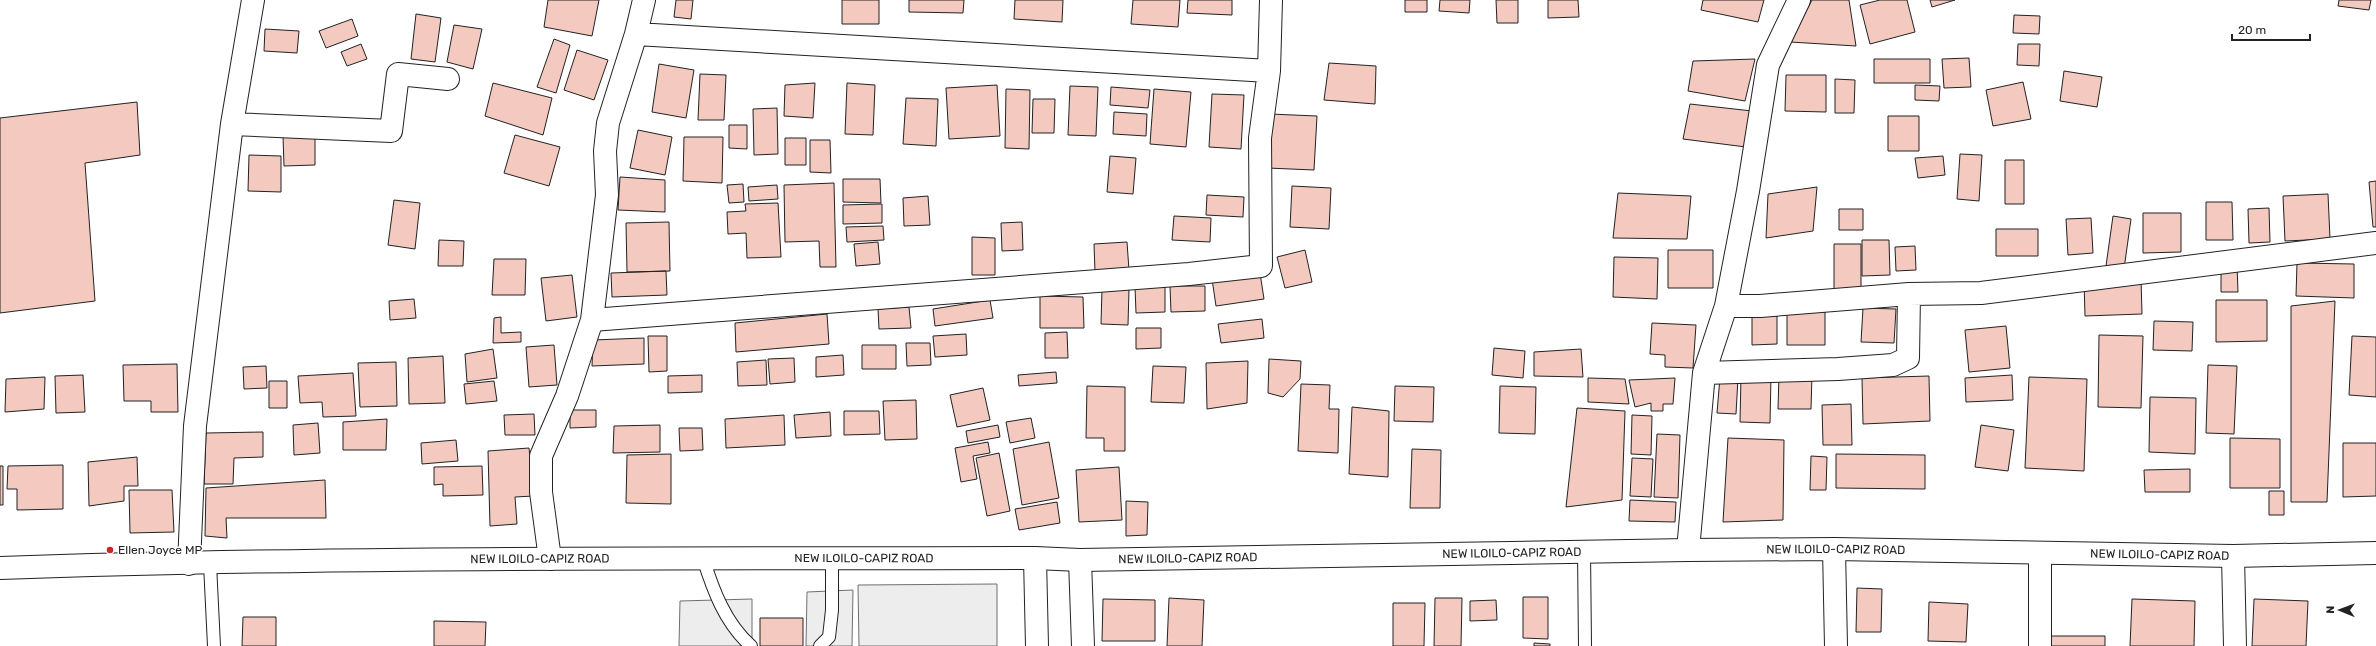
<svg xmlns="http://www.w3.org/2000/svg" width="2376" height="646" viewBox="0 0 2376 646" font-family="Rubik,sans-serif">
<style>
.parking{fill:#ededed;stroke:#6f6f6f}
.building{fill:#f3c9c0;stroke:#222}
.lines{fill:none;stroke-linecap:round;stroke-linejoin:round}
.lane-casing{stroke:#222;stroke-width:14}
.street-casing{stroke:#222;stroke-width:24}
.secondary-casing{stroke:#222;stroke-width:24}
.highway-casing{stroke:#222;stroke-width:24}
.lane{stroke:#fff;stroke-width:12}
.street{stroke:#fff;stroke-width:22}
.secondary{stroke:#fff;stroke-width:22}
.highway{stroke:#fff;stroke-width:22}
.poi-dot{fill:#c62828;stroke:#fff;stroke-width:1.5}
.labels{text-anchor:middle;stroke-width:3;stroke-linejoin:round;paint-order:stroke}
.poi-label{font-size:12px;fill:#222;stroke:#fff;text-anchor:start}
.street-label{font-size:12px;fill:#222;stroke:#fff}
</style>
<rect width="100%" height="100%" fill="#fff"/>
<path class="parking" d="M997 584V646H859L858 585Z
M853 590 852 646H806L807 592Z
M752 599V646H679L680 601Z"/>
<path class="building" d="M548 0H599L592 36 544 27Z
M676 0H693L691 19 674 17Z
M842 0H879V24H842Z
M909 0H964L963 13 909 12Z
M1015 0H1063L1062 22 1014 19Z
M1133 0H1180L1178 27 1131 24Z
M1188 0H1232V15L1187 13Z
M1405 0H1427V12H1405Z
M1440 0H1470L1469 13 1439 11Z
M1496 0H1518V23H1497Z
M1548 0H1578L1579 17 1548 18Z
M1703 0H1764L1758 22 1701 10Z
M1812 0H1849L1856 46 1790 42Z
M1880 0H1907L1915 32 1870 44 1860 5Z
M1930 0H1955L1932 7Z
M2339 0H2371L2369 10 2338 6Z
M416 14 441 18 435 62 411 59Z
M2014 15 2040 16 2039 34 2013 33Z
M352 19 358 36 326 48 319 31Z
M454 25 482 29 473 69 447 62Z
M265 29 299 31 297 53 264 51Z
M554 39 570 45 556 93 537 87Z
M361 44 367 59 347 66 341 52Z
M2018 44H2040L2039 66 2017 65Z
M577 50 608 60 594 100 564 90Z
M1969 58 1971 87 1944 88 1942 59Z
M1755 59 1745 101 1688 91 1693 61Z
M1874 59H1930V83H1874Z
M1329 63 1376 66 1375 104 1324 100Z
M659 64 694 70 686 118 652 112Z
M2064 71 2102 77 2097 107 2060 101Z
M700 74 726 75 724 120H698Z
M1786 75H1826V112L1785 111Z
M1835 79 1855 80 1854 113H1835Z
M2023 82 2031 119 1993 126 1986 90Z
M493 83 552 98 543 135 485 116Z
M815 83 813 118 784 116 785 85Z
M847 83 875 85 873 135 845 134Z
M997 85 1000 136 949 139 946 88Z
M1915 85 1940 86 1939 101 1915 100Z
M1070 86 1098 87 1096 136 1068 135Z
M1111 87 1150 90 1148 108 1110 105Z
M1006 89 1030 90 1029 149 1005 148Z
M1154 89 1191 92 1186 147 1150 144Z
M1212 94 1244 95 1241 149 1209 147Z
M906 98 938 99 936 146 903 144Z
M1033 99H1055L1054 133H1032Z
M137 102 140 155 85 163 95 301 0 313V118Z
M1690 104 1752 111 1746 147 1683 139Z
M777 108 778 154 754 155 753 109Z
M1114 112 1147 114 1146 136 1113 134Z
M1270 114 1317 116 1314 170 1267 168Z
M1888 116H1919V151H1888Z
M729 125H747V149L729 148Z
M638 130 672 137 665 175 630 168Z
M315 134V165L284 166 283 136Z
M515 135 560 147 549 186 504 173Z
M684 137H723L722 183 683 181Z
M785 138H806V165H785Z
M810 140H830L831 173 810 172Z
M1960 154 1982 155 1979 201 1957 199Z
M249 155 281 156V192L248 191Z
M1110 156 1136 158 1133 194 1107 192Z
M1943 156 1945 175 1918 178 1915 158Z
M2005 160H2024V204H2005Z
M620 177 665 180V212L618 210Z
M843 179H880L881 203 843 202Z
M2376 181V227H2373L2369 182Z
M834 183 836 267H820L819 241 785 242 784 185Z
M743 184 744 202 729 203 727 185Z
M777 185 778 199 749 201 748 187Z
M1292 186 1331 188 1329 229 1290 227Z
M1817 187 1813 231 1766 238 1768 194Z
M1618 193 1691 196 1687 239 1613 238Z
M2328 194 2330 239 2285 241 2283 196Z
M1207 195 1244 197 1243 217 1206 215Z
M928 196 930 225 904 226 903 198Z
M394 200 420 203 415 249 388 245Z
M2206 202H2232L2233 240H2206Z
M778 203 781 257 747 258 746 233 728 234 727 212 746 211 745 204Z
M882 204V223L843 224V205Z
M2269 208 2270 242 2249 243 2248 209Z
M1839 209H1863V230H1839Z
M2143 213H2181V252L2143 253Z
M1174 216 1211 218 1210 242 1172 240Z
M2113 216 2131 219 2124 269 2106 266Z
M2091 218 2093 253 2068 255 2066 219Z
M669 222 670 271 627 272 626 223Z
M1022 222 1023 250 1002 251 1001 223Z
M883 226 884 240 847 242 846 227Z
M1996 229H2038V256H1996Z
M972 237 995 238V275H972Z
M439 240 464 241 463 266H438Z
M1862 240H1889L1890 275 1862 276Z
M878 242 880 264 856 266 854 244Z
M1127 242 1129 270 1095 272 1094 244Z
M1834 244H1861V290L1834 289Z
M1915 246 1916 270 1896 271 1895 247Z
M1305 250 1312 282 1285 288 1277 257Z
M1668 250H1713V288H1668Z
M1614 257 1658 258 1657 299 1613 297Z
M494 259H526L525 295H492Z
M2297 263 2354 264V298L2296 296Z
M2221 265H2237L2238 292H2221Z
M666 271 667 295 612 297 611 273Z
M1260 273 1264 299 1216 306 1212 279Z
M572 275 577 317 546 321 541 278Z
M2141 279 2142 314 2085 316 2084 281Z
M1170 286H1205V311L1171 312Z
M1135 287H1165V312L1136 313Z
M1102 289H1129L1128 325 1101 324Z
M1040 296 1083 297 1084 328H1040Z
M414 299 416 318 390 320 389 301Z
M990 300 993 318 935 326 933 309Z
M2216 300H2267V341L2216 342Z
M2335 301 2327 502H2291V306Z
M909 307 911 328 879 329 878 309Z
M1863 308 1896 309 1894 343 1861 342Z
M1787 312H1825V345H1787Z
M827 314 829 344 736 352 735 323Z
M1752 316H1777V344L1752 345Z
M501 317V333L521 332V342L493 343 494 318Z
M1262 319 1264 338 1221 343 1218 324Z
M2154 321 2193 322 2192 351 2153 350Z
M1652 323 1696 325 1693 368 1665 367V355L1650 354Z
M2006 326 2010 368 1969 372 1965 330Z
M1136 328H1161V348L1136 349Z
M1067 332 1068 358H1045V333Z
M966 334 967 355 935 357 933 336Z
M2099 335 2143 336 2141 408 2098 407Z
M648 336H667V371L649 372Z
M2352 336 2376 337V397L2349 395Z
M644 338V364L592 366 593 340Z
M906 343H930L931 365 907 366Z
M554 345 557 385 529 387 526 347Z
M862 345H896V369H862Z
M1494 348 1525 351 1523 378 1492 375Z
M493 349 497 378 467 382 465 354Z
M1581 349 1583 377 1534 376V352Z
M843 355 844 375 816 377V357Z
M443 356 445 403 409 404 408 358Z
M794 358 795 382 770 384 768 359Z
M1269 359 1301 361 1300 379 1283 397 1268 393Z
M766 360 767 385 738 386 737 362Z
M1248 361 1247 403 1207 409 1206 363Z
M396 362 397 406 360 407 358 363Z
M177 364 178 412H151V401H124L123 365Z
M2208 365 2237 366 2234 434 2206 433Z
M266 366 267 388 244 389 243 367Z
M1153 366 1186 367 1184 403 1151 402Z
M1056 372 1057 383 1019 386 1018 375Z
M353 373 356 416 323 417 322 402 300 403 298 376Z
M1779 374 1812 375 1811 409H1778Z
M83 375 85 412 56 413 55 376Z
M702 375V392L668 393V376Z
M2012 375 2013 400 1966 402 1965 378Z
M1741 376H1771L1770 423 1740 422Z
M1929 376 1930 421 1863 424 1862 378Z
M45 377 44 409 5 412 6 379Z
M1720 377 1738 378 1736 414 1717 413Z
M2029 377 2087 379 2084 471 2025 468Z
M1588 378 1625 379 1629 404 1588 402Z
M1675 378 1673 404H1663V411H1651V403L1635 407 1629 380Z
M269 381H287V408H269Z
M494 381 497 401 466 404 464 384Z
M1301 384 1330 385 1329 409H1339L1338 453 1298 451Z
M1087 386 1125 387V451H1104V438H1086Z
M1395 386 1434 387 1433 422 1394 421Z
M1500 386 1536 387 1535 434 1499 433Z
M983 388 990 420 957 427 950 395Z
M2150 397 2196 398 2195 454 2149 452Z
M916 400 917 439 885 440 883 401Z
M1851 404 1852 445H1823L1822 405Z
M1352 407 1389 411 1388 477 1349 474Z
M1577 408 1625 411 1622 500 1566 507Z
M570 410H596V427L570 428Z
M844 411H879L880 434 844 435Z
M830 412 831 436 796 438 794 415Z
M534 414 535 435H505L504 415Z
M784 415 785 445 726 448 725 419Z
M1632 415 1652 416 1651 455 1631 454Z
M1031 418 1035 438 1010 443 1006 422Z
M387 419 386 450H343V422Z
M318 423 320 453 294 455 293 425Z
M660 425V452L613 453 614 426Z
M998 425 1000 437 968 443 966 431Z
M1981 425 2014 430 2008 471 1975 467Z
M679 428H702L703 450 680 451Z
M263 432V457L234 458 233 484H204L206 433Z
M1657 434 1680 435 1678 498 1654 497Z
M1728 438 1784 440 1783 520 1723 522Z
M2230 438 2280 439V488H2230Z
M456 440 458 461 422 464 421 443Z
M988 442 990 453 973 456 977 479 961 482 955 448Z
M1049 442 1059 498 1022 505 1013 449Z
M2343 443H2376V496L2343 497Z
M529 448 534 496 515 497 517 524 490 526 488 451Z
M1412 449 1441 450 1440 508H1410Z
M999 453 1010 511 987 516 976 458Z
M671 454V504L626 503 627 455Z
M1836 454 1925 455V489L1836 488Z
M1811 456 1827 457 1826 490H1810Z
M137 457 138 486H124V501L89 506 88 462Z
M1632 458 1653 459 1651 497 1630 496Z
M63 465V509L17 510V489H7L8 466Z
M0 466H3V505H0Z
M482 466 483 495 443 496V484L434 485V467Z
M1119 467 1122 520 1079 522 1076 470Z
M2190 469V492H2145L2144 470Z
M325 480 326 518H226L227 538 205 536 206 488Z
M129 490H172L174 532 130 533Z
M2269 491H2284V515H2269Z
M1630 500 1676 502 1675 522 1629 521Z
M1126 501 1148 502 1147 535 1126 536Z
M1057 502 1060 523 1019 530 1015 509Z
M1857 588 1882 589 1881 632H1856Z
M1523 597H1548V639L1523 638Z
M1169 598 1204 600 1202 646H1167Z
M1435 598H1462L1461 646H1434Z
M1103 599 1155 600V641H1102Z
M2132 599 2195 601 2194 646H2130Z
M2254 599 2308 601 2306 646H2252Z
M1496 600 1497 620 1470 621V601Z
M1929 602 1968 604 1966 642 1928 641Z
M1393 603H1425L1424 646H1393Z
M243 617H276V646H242Z
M760 618H803V646H760Z
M434 621 486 622 485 646H434Z
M2047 636H2105V646H2047Z
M1534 643 1550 644V646H1534Z"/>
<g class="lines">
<g class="lane-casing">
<path id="lane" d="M1584 551 1585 646
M703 558C713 590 725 623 751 646
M210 564 214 646
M820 646 829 637 832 610V558"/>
</g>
<g class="street-casing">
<path id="street" d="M636 34 1269 71
M232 124 391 131 398 74 448 79
M1726 306H1760L1909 294 1981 293 2376 243
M592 320 1189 274 1261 266 1260 138 1269 71 1271 0
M1704 373 1838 369 1893 365 1908 358 1909 294
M1834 549 1836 646
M1688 550 1704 373 1726 306 1748 191 1768 65 1799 0
M2040 553V646
M2233 556 2235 646
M550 559 541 492V456L567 396 592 320 607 195 605 151 608 123 636 34 644 0
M189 564 195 426 232 124 253 0"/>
</g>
<g class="secondary-casing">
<path id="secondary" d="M1035 558 1037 646
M1080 560 1083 646"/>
</g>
<g class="highway-casing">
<g id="highway">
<path id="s1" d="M0 568C345 556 690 559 1035 558L1080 560 1688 550 1834 549 2233 556 2376 553"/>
</g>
</g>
<use href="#lane" class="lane"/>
<use href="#street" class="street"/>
<use href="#secondary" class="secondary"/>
<use href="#highway" class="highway"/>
</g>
<circle class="poi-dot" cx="110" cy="550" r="4"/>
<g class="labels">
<g class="poi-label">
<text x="118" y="554">Ellen Joyce MP</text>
</g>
<g class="street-label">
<text dy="4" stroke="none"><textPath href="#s1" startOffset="1836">NEW ILOILO-CAPIZ ROAD</textPath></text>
<text dy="4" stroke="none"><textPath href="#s1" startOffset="1512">NEW ILOILO-CAPIZ ROAD</textPath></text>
<text dy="4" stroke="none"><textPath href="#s1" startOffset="2160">NEW ILOILO-CAPIZ ROAD</textPath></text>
<text dy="4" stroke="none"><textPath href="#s1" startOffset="1188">NEW ILOILO-CAPIZ ROAD</textPath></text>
<text dy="4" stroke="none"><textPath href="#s1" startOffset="864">NEW ILOILO-CAPIZ ROAD</textPath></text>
<text dy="4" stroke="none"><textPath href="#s1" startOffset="540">NEW ILOILO-CAPIZ ROAD</textPath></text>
</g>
</g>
<g transform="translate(2340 610) rotate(271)" stroke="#ffffff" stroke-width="3" paint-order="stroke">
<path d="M0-3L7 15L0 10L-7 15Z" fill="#222222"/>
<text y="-6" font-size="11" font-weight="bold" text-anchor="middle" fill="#222222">N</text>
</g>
<path d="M2232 34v6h78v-6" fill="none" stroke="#222222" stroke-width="2"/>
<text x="2238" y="34" font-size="12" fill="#222222" stroke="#ffffff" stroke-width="3" paint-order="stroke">20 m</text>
</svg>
